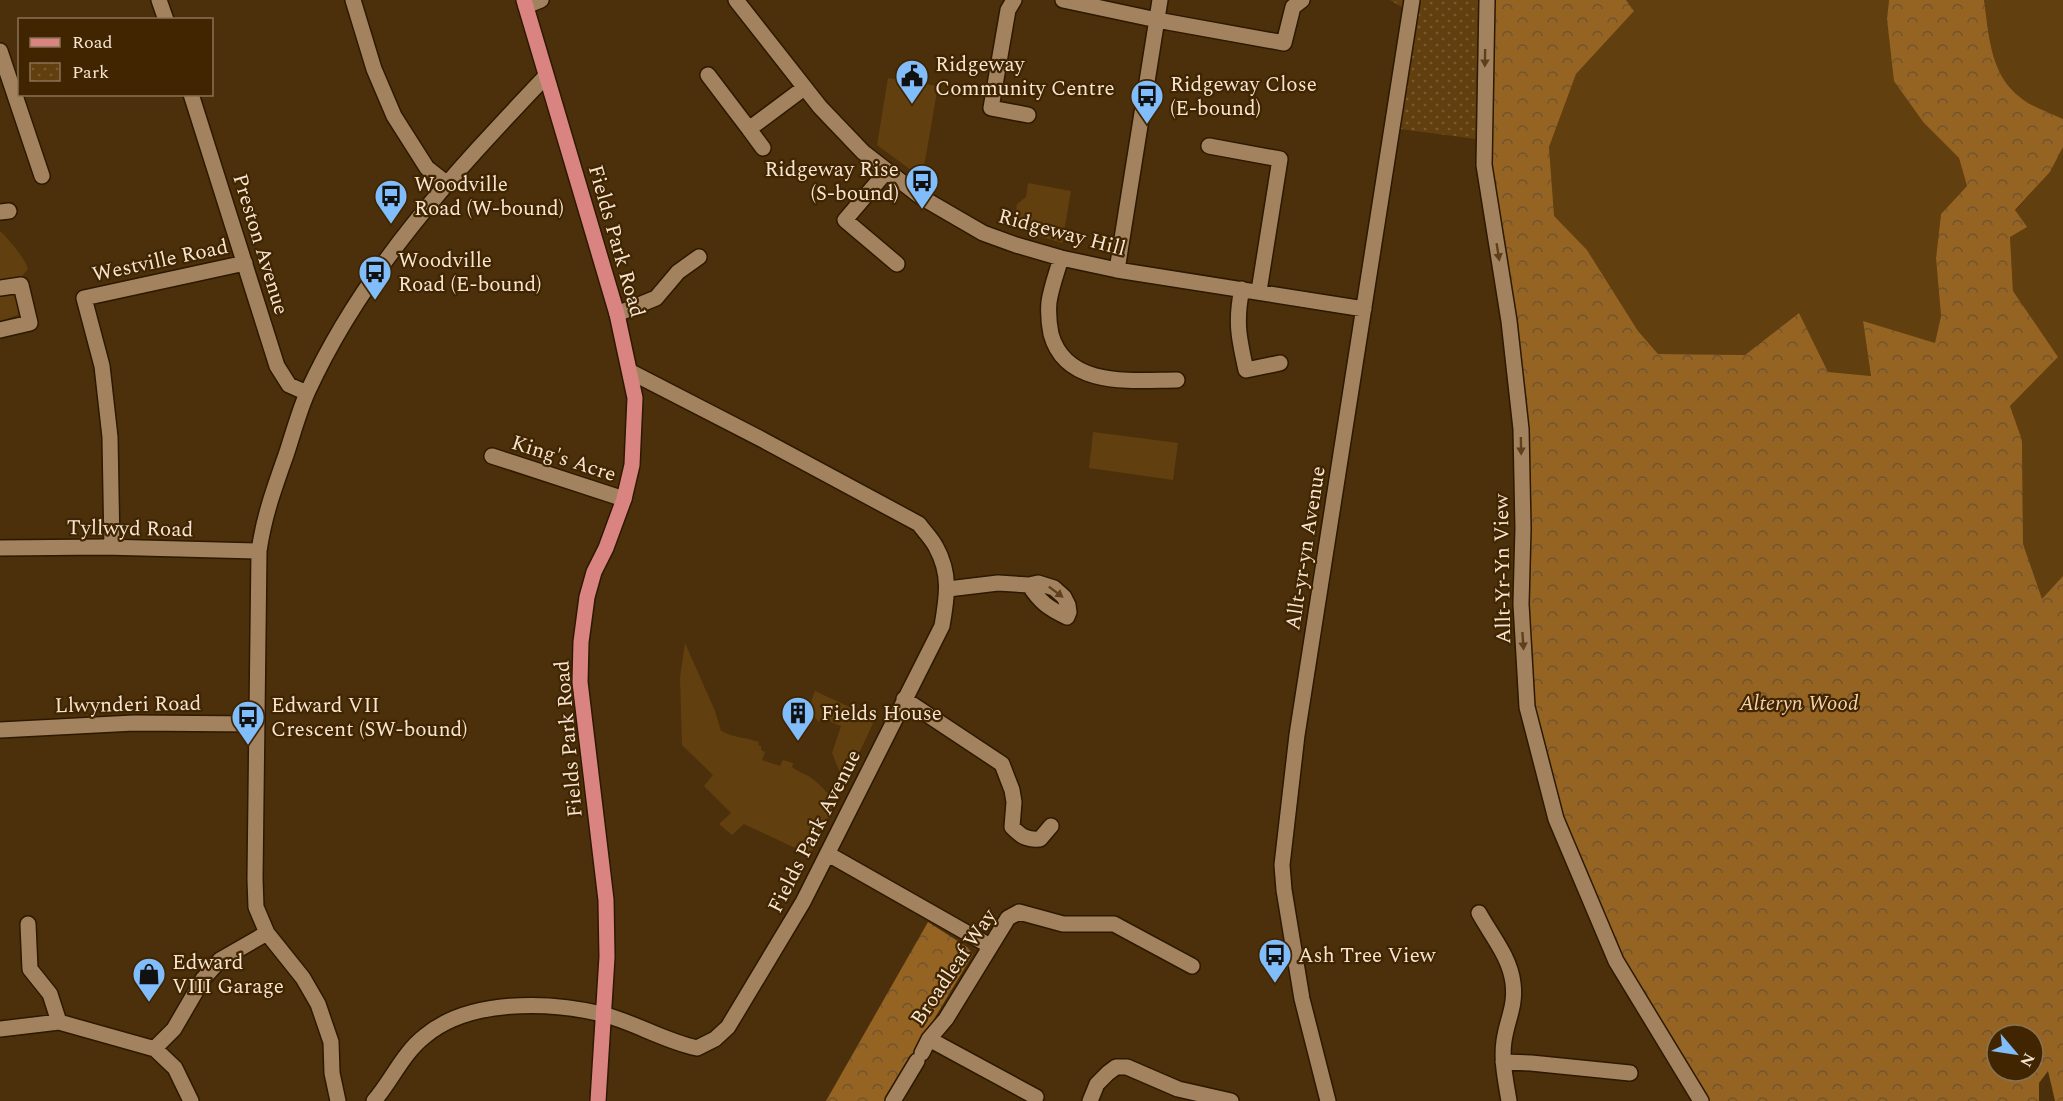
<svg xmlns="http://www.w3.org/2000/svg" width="2063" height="1101" viewBox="0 0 2063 1101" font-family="Spectral,serif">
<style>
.green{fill:#623f0f}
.forest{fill:url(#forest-crowns);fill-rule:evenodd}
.park{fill:url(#park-dots)}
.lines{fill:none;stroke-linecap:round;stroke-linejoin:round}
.minor-casing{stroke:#2d1900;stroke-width:18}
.major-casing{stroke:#2d1900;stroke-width:18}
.minor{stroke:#a3835f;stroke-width:15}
.major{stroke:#da8482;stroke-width:15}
.oneway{fill:#5e411c}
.labels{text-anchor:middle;stroke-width:4.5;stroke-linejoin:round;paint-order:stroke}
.poi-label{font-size:21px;fill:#f6e5d2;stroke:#402500;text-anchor:start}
.street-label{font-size:21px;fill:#f6e5d2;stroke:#402500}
.park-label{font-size:21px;font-style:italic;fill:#f4d2ad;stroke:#402500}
</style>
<defs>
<pattern id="forest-crowns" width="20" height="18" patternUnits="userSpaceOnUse" patternTransform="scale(1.5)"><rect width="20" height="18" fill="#956423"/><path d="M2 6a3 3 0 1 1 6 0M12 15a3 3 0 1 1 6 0" fill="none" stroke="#705431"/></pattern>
<pattern id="park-dots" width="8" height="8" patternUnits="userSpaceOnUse" patternTransform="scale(1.5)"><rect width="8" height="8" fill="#623f0f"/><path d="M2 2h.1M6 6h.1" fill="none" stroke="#795b31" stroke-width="1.8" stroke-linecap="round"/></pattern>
</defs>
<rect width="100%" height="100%" fill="#4b300b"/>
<path class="green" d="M1626 0H1889L1887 19 1924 123 1959 158 1967 186 1941 214 1936 258 1941 316 1935 344 1863 321 1871 376 1828 372 1799 313 1745 355 1658 354 1638 331 1587 250 1553 216 1549 147 1576 74 1634 11Z
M1984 0H2063V119C2050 113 2032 107 2021 98 1990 75 1989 35 1984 0Z
M888 78 938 86 922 178 877 145Z
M2063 147V576L2042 600 2023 544 2022 440 2010 406 2058 357 2013 291 2010 237 2015 211 2050 172Z
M1028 183 1071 191 1062 243 1014 228 1017 204 1026 197Z
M0 231C8 238 26 260 28 269L22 276 0 282Z
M14 290 21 314 0 321V292Z
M1093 432 1178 443 1173 480 1089 468Z
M685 643 715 711 721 731C734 738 746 737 759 742L758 745 761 746V750L765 752 762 760 780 766 783 760 793 763 792 767C798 772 804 773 810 777 818 782 828 794 836 801L810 855 744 824 732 835 719 824 731 813 704 786 713 775 682 745 680 677Z
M815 691 875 719 847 779 839 770 832 753 841 726 823 719 819 722C808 711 810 704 815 691Z"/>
<path class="forest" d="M1487 0H1626L1634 11 1576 74 1549 147 1554 216 1587 250 1638 331 1658 354 1745 355 1799 313 1828 372 1871 376 1863 321 1935 343 1941 316 1936 258 1941 214 1967 186 1959 158 1924 123 1894 81 1887 19 1889 0H1984C1989 35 1990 75 2021 98 2032 107 2050 113 2063 119V147L2050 172 2015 210 2027 227 2010 237 2013 291 2058 357 2010 406 2022 440 2023 544 2042 599 2063 576V1101H2055L2048 1071 2039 1083V1101H1701L1616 961 1556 819 1527 707 1521 429 1484 165ZM1997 1035H2033V1071H1997Z
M928 922 967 947 973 954 885 1101H826Z"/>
<path class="park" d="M1390 0H1487L1484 140 1392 128 1410 12Z"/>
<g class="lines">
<g class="minor-casing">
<path id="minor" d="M159 0 166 20
M353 0 374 69 394 116 427 168 446 183
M736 0 820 107 863 152 921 197 983 233 1016 245 1061 258 1117 270 1364 309
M1014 0 1008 10 991 108 1028 115
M1063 0 1157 20 1284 43 1293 7 1302 0
M1487 0 1484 165 1509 321 1521 429 1523 528 1521 604 1527 707 1556 819 1616 961 1701 1101
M526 6 541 0
M0 51 42 176
M708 75 749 129
M191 94 277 366 289 385 307 393
M1209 146 1280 159 1259 291
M763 148 749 129 804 88
M886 172 845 220 897 264
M0 212 9 211
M1061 258C1057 272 1051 288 1049 302 1048 313 1049 324 1051 334 1066 389 1133 380 1177 380
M1117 270 1160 0
M0 288 21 285 30 323 0 330
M1242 289C1235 321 1239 339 1246 370L1280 363
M617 314 656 298 678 272 699 257
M492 456 624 499
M112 547 110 437 102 366 84 298 245 263
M0 548 104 547 259 551
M948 589 998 583 1029 585 1038 583 1054 588 1064 597 1068 605 1069 612 1067 617C1048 608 1040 602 1029 585
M904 699 1002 764 1012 790 1014 802 1012 827C1021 836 1026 840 1040 839L1051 826
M0 730 134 723 256 724
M828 854 990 946
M1479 913C1491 935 1510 957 1513 983 1516 1007 1507 1019 1504 1041 1501 1061 1506 1082 1509 1101
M28 924 30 969 50 994 59 1022
M0 1029 59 1022 155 1049 175 1068 191 1101
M929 1039 1036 1097
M154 1049 174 1029 203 979 220 960 267 933
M922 1053 929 1039 946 1019 1008 918 1019 912 1063 924H1114L1192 966
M1503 1062 1531 1063 1630 1073
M338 1101 332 1073 331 1042 318 1004 303 978 267 933 256 907 255 879 259 551C264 516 274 489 286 455 293 434 299 411 308 391 364 269 454 173 545 77
M374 1101C392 1080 403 1053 425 1036 469 999 548 1001 602 1014 634 1022 664 1041 697 1048L715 1039 728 1027 803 902 942 626C947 597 951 574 936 547 932 539 924 531 919 524L763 440 631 372
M893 1101 917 1061
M1090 1101 1097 1084 1108 1073 1116 1067H1127L1178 1089 1231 1101
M1328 1101 1302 999 1284 890 1282 865 1297 735 1412 0"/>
</g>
<g class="major-casing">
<path id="major" d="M524 0 617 314 635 398 632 465 624 499 606 548 594 572 587 597 581 642 580 682 606 900 607 957 598 1101"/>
</g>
<use href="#minor" class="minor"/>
<use href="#major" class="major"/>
</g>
<defs><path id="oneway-solid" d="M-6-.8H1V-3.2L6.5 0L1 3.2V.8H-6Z" transform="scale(1.5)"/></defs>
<g class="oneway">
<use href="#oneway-solid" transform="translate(1485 58) rotate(91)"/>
<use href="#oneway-solid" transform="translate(1498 252) rotate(81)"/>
<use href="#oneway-solid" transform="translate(1521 446) rotate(89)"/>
<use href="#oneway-solid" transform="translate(1056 592) rotate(37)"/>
<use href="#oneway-solid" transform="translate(1523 641) rotate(86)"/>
</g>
<defs>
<g id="civic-pin" transform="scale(1.725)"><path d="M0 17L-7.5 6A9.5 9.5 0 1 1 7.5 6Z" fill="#81bdfa" stroke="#402500"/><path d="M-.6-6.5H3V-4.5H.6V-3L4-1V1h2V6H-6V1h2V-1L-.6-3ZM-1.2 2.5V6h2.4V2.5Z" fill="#111"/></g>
<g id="bus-pin" transform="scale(1.725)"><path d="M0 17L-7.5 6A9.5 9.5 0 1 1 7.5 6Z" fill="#81bdfa" stroke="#402500"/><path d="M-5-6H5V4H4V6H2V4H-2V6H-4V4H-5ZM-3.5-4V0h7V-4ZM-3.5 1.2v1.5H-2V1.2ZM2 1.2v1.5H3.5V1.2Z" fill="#111"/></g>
<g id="building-pin" transform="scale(1.725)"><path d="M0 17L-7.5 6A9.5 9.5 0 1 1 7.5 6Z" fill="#81bdfa" stroke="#402500"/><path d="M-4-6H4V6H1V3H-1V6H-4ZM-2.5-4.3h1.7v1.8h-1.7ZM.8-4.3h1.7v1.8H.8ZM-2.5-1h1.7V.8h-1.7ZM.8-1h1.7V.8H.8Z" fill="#111"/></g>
<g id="shop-pin" transform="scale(1.725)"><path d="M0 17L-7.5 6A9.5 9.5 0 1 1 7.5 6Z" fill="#81bdfa" stroke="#402500"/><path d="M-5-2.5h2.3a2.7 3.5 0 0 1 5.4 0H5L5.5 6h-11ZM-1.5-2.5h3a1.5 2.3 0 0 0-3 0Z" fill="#111"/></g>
</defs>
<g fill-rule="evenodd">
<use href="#civic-pin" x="912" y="76"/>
<use href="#bus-pin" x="1147" y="96"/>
<use href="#bus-pin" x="922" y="181"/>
<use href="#bus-pin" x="391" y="196"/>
<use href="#bus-pin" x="375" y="272"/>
<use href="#building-pin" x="798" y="713"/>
<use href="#bus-pin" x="248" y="717"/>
<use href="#bus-pin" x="1275" y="955"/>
<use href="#shop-pin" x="149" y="974"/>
</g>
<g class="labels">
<g class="poi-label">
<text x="935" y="71">Ridgeway<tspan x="935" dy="24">Community Centre</tspan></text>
<text x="1170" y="91">Ridgeway Close<tspan x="1170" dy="24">(E-bound)</tspan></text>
<text x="899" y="176" text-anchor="end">Ridgeway Rise<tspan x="899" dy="24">(S-bound)</tspan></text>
<text x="414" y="191">Woodville<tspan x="414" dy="24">Road (W-bound)</tspan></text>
<text x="398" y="267">Woodville<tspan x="398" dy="24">Road (E-bound)</tspan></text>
<text x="271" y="712">Edward VII<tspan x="271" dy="24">Crescent (SW-bound)</tspan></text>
<text x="821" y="720">Fields House</text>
<text x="1298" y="962">Ash Tree View</text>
<text x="172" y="969">Edward<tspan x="172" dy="24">VIII Garage</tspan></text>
</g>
<g class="street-label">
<text transform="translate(1062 232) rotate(15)" y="7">Ridgeway Hill</text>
<text transform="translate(617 241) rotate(74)" y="7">Fields Park Road</text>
<text transform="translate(261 244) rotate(73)" y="7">Preston Avenue</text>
<text transform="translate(160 260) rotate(-12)" y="7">Westville Road</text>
<text transform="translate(564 458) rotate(18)" y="7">King's Acre</text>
<text transform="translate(130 528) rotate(1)" y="7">Tyllwyd Road</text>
<text transform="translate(1305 548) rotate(-81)" y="7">Allt-yr-yn Avenue</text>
<text transform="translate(1502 569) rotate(-91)" y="7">Allt-Yr-Yn View</text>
<text transform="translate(128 704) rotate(-1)" y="7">Llwynderi Road</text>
<text transform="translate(568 739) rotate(-95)" y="7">Fields Park Road</text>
<text transform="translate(814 831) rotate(-63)" y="7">Fields Park Avenue</text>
<text transform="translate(953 967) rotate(-56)" y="7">Broadleaf Way</text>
</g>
<g class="park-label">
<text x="1799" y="710">Alteryn Wood</text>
</g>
</g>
<rect x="18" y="18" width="195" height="78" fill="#402500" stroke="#897254" stroke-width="1.5"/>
<rect x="30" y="38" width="30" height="9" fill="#da8482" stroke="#897254" stroke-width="1.5"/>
<text x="72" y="48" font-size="18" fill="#f6e5d2">Road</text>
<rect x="30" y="63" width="30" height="18" fill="url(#park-dots)" stroke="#897254" stroke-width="1.5"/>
<text x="72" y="78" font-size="18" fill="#f6e5d2">Park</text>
<g transform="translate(2015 1053) rotate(119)"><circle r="28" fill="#402500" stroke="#897254" stroke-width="1.5"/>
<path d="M0-4.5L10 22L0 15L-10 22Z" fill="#81bdfa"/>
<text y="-9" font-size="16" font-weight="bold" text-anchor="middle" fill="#f6e5d2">N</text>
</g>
</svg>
